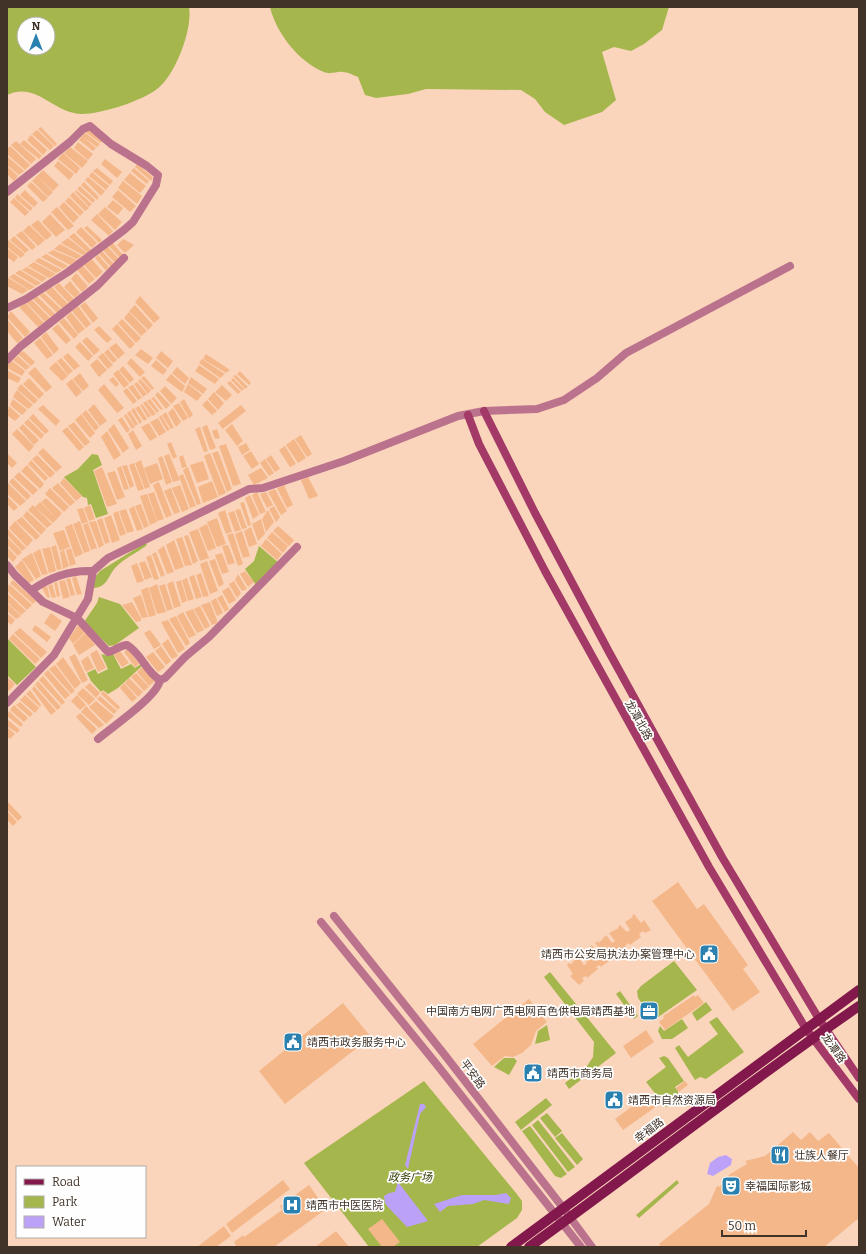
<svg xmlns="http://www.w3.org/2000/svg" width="866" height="1254" viewBox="0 0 866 1254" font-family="Bitter,'Noto Sans SC',serif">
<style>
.green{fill:#a5b64d;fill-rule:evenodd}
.water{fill:#bba2f8}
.building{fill:#f4b78a}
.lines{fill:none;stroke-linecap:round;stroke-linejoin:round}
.minor{stroke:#bb728c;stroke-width:8}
.tertiary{stroke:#bb728c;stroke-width:8}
.secondary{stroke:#a23966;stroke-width:8}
.primary{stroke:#82184b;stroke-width:10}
.labels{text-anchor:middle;stroke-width:3.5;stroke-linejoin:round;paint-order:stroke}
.street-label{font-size:11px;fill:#413328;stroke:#fefefe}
.poi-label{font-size:11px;fill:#413328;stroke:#fefefe;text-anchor:start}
.park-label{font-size:11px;font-style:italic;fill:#353c05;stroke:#fefefe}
</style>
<rect width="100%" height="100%" fill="#fbd5bb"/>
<path class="green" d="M7 7H189C193 29 175 76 157 89 142 101 101 114 82 114 52 113 37 81 7 95ZM24 24H48V48H24Z
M270 7H669L662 30 644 44 631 51 614 47 602 52 616 100 602 112 564 125 545 112 535 99 521 90 426 89 408 94 376 98 365 95 358 77C353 75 348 72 343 72 337 71 330 75 324 72 299 62 276 33 270 7Z
M92 454 98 455 102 465 93 470 108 514 96 518 91 504 88 505 87 498 83 497 64 477 78 469Z
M145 543 147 544 146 546C136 553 123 559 115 568 108 576 107 588 93 588L96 576 100 571Z
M259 546 279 563 256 585 245 569 254 561Z
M99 597 120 604 139 628 115 645 109 646 84 622 97 603Z
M7 638 36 667 17 685 7 675Z
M101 654 108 656 113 654 121 669 131 664 135 668 141 664 142 666 118 688 108 694 103 690 101 692 91 681 87 673 95 669 98 674 108 669Z
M674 961 697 990 654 1020 638 998 637 991 641 986Z
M550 972 616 1053 569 1089 565 1083 587 1066 593 1057 594 1042 544 977Z
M620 991 638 1016 634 1019 616 994Z
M706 1002 712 1010 697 1021 692 1013Z
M717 1017 744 1052 706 1079 700 1077 695 1080 675 1048 679 1045 688 1057 718 1034 709 1022Z
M682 1019 688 1028 672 1039H662L658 1031 660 1026 664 1031Z
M547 1025 550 1040 535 1044 538 1031Z
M664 1056 668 1058 684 1081 675 1087 678 1091V1099L666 1107 646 1082 666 1067 659 1058Z
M504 1058H514L517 1061 509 1075 494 1067Z
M424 1081 516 1193 522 1201V1210L517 1218 477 1247H369L304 1163Z
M546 1098 552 1105 521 1130 515 1122Z
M547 1113 562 1131 555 1137 540 1118Z
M538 1120 575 1167 568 1172 532 1125Z
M530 1126 567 1174 561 1178 555 1176 522 1131Z
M562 1133 583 1159 577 1165 555 1138Z
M677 1180 679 1183 639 1218 636 1215Z"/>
<path class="water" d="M420 1104H424L426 1107 420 1114 408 1169 405 1165Z
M726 1155 732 1159 731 1165 713 1176 707 1174 710 1163 718 1157Z
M398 1182 428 1221 407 1227 387 1206 385 1203 384 1196 389 1193 395 1192Z
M506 1193 511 1198 509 1204 484 1200 473 1204 448 1206 440 1212 434 1204 462 1195H496Z"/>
<path class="building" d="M41 127 57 144 55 146 38 129Z
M88 129 103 140 101 143 85 132Z
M37 130 54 146 50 150 32 134Z
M85 133 100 144 97 147 82 136Z
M31 135 47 150 43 155 27 140Z
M82 136 96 148 93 151 79 140Z
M24 140 42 156 39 159 20 144Z
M16 141 36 159 31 164 11 145Z
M78 142 93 154 88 160 74 148Z
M10 146 30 165 25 170 7 154V149Z
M70 147 88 161 82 168 64 153Z
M63 153 80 168 76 174 58 159Z
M7 156 24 171 19 175 7 165Z
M105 159 122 172 117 178 101 164Z
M58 161 74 174 69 180 54 166Z
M137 164 153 177 151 181 135 167Z
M7 166 18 176 14 181 7 174Z
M97 168 113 181 110 185 93 171Z
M134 168 149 181 147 184 131 171Z
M43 170 59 185 53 191 37 176Z
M92 172 109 186 106 190 89 176Z
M130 173 146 186 140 193 124 180Z
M37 176 53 192 48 197 32 181Z
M88 177 105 191 101 196 85 180Z
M123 181 142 196 137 204 118 188Z
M31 182 48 198 43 202 27 186Z
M84 182 99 197 97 200 81 185Z
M80 186 95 200 93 203 77 189Z
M25 190 38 203 34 207 20 195Z
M76 190 92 204 89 207 75 192Z
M118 190 136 206 130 212 112 197Z
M73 192 89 208 85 211 70 196Z
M17 194 33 208 30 211 15 198Z
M69 197 84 212 80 216 65 201Z
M14 198 29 212 25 216 10 202Z
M113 200 123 208 118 215 107 207Z
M64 202 79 217 73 223 59 207Z
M57 207 74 226 68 230 51 212Z
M105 207 122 222 115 230 98 214Z
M50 214 65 230 56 237 42 222Z
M97 214 113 231 109 236 91 220Z
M38 220 52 235 46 240 31 225Z
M29 225 45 240 38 246 23 231Z
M87 226 102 240 99 243 84 228Z
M81 227 97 243 92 248 76 232Z
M22 231 36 247 32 250 16 235Z
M74 233 91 250 88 253 69 237Z
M14 236 29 250 25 253 10 240Z
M68 238 87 253 83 255 61 243Z
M7 239 25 254 21 258 7 247Z
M123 239 134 245 125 253 117 245Z
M112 242 123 255 120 258 108 245Z
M60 244 82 256 77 259 54 249Z
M107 246 119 259 115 263 103 250Z
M7 248 18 257 14 262 7 257Z
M53 250 77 260 70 265 48 253Z
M102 251 114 264 111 267 99 254Z
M46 254 68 266 63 269 41 257Z
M98 255 109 267 106 271 95 258Z
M90 257 103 272 96 278 83 264Z
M39 258 62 270 56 273 35 261Z
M34 262 56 274 49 278 28 266Z
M82 265 95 279 89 284 77 270Z
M27 267 47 278 42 282 22 270Z
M20 270 41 283 36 286 15 273Z
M76 273 88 286 82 292 71 279Z
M14 274 35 287 29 290 9 277Z
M7 277 28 290 22 294 7 286Z
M70 281 80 293 75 298 64 287Z
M59 283 74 299 69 303 54 287Z
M52 287 68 304 63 309 45 291Z
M44 293 62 310 57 313 39 295Z
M37 296 55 314 51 317 33 299Z
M140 296 160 318 154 323 135 302Z
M32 300 50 318 45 322 27 303Z
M85 302 98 318 93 323 80 306Z
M26 303 44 323 38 327 19 307Z
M135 305 153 325 148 330 129 311Z
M78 306 91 324 86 328 72 311Z
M11 311 30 332 25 337 7 317Z
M71 312 85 329 78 334 66 317Z
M129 312 147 331 141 336 124 318Z
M64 318 78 335 74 339 59 322Z
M7 319 23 338 17 343 7 331Z
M122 319 141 338 136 343 118 323Z
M58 324 71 340 66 344 52 329Z
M117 324 135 344 130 349 112 329Z
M99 326 112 339 107 343 94 330Z
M46 332 59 349 54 354 41 337Z
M87 337 100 350 94 355 82 341Z
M40 338 53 355 47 359 34 343Z
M80 342 93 356 88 361 75 347Z
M116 343 125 353 118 359 109 348Z
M108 349 117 360 113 363 104 353Z
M141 349 153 358 148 364 135 355Z
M23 351 35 362 31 366 18 354Z
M161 351 173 361 168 368 156 358Z
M68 353 80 366 74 370 63 357Z
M103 353 113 365 108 369 98 357Z
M206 354 230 370 226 373 203 359Z
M18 356 30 367 26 370 13 360Z
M61 358 73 371 68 375 57 361Z
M131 358 145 372 140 377 127 363Z
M97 359 107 370 99 377 90 365Z
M202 359 225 374 220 378 199 363Z
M156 360 167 370 163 375 151 366Z
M12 361 25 371 22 376 7 368V363Z
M56 362 68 376 62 381 49 368Z
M199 365 219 379 215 384 195 371Z
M123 366 134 379 130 383 119 370Z
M35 367 52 387 46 392 28 373Z
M177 367 189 378 185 384 172 373Z
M7 370 21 378 18 383 7 378Z
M118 370 129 384 124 388 113 374Z
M240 371 251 383 249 385 237 374Z
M80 373 89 386 83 391 73 379Z
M171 374 185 386 182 392 166 380Z
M236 375 248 387 245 389 233 376Z
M144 376 154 388 152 390 141 378Z
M113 377 119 384 116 387 109 380Z
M191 377 207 389 203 394 188 383Z
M29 378 44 394 39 399 23 384Z
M233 378 244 389 242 391 231 380Z
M72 379 82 392 76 397 66 384Z
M140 379 151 390 148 394 138 381Z
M230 381 241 392 238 394 227 383Z
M137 382 147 394 143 397 134 384Z
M21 384 38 400 34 404 17 389Z
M104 384 124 408 117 413 98 390Z
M188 384 202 395 197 401 184 392Z
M133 385 142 398 138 400 128 387Z
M222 385 232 395 226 401 215 392Z
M165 386 177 398 171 404 160 391Z
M127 388 137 401 133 404 123 391Z
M17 390 33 405 28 409 13 397Z
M158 392 170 405 166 409 155 395Z
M214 392 224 403 218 410 208 399Z
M154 397 163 409 161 410 151 398Z
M13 399 27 410 22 415 10 405Z
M150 399 159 411 157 413 147 401Z
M184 399 193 415 189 418 180 402Z
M207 400 217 411 212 415 202 405Z
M146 401 156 414 152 416 143 403Z
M179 403 188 418 183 421 173 406Z
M94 404 107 421 100 426 88 410Z
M142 404 151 416 148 418 140 405Z
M43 405 60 421 56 426 38 409Z
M241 405 246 411 223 429 218 423Z
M9 406 20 416 15 421 7 415Z
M139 406 147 419 144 421 135 408Z
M134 408 142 422 140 424 131 410Z
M173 408 181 422 176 427 168 413Z
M86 410 99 427 95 431 82 414Z
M130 411 138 424 135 426 127 413Z
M166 412 174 428 171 429 162 415Z
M33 414 49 431 45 434 29 418Z
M81 414 95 433 90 438 75 420Z
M126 414 135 427 132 429 124 416Z
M161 415 170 430 167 431 159 417Z
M122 417 130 430 127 433 118 420Z
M158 418 166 432 159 436 150 422Z
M28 419 44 435 41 439 24 423Z
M74 422 90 442 85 446 68 426Z
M149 423 157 437 150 441 141 427Z
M23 424 39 440 34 445 19 428Z
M114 424 129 448 123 453 108 430Z
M232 424 243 441 237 446 225 430Z
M207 425 216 448 210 450 202 427Z
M67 427 84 447 79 451 62 431Z
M200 427 208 451 204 452 195 429Z
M17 429 34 446 29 452 12 434Z
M217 429 220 438 215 439 212 431Z
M133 430 142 446 136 450 128 434Z
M107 431 121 455 114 460 101 437Z
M301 435 312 454 307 457 295 439Z
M294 439 306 458 298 463 286 445Z
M171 442 177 457 173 459 167 444Z
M246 443 250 450 242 455 238 447Z
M226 444 241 484 233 486 219 446Z
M285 446 296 464 290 467 279 450Z
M43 448 62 467 56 472 38 453Z
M218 451 232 489 227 492 212 453Z
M251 451 259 464 252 469 243 456Z
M7 453 17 463 12 468 7 463Z
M210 453 226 493 219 496 204 456Z
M169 454 180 480 173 482 164 456Z
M37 455 55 473 50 478 32 459Z
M183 455 187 467 182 468 179 457Z
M271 455 280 469 275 472 266 459Z
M162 456 172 482 166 485 158 458Z
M265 459 274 473 269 476 260 463Z
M31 460 48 478 45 481 28 464Z
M141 460 150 487 145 489 135 463Z
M203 461 209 479 197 483 190 465Z
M134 463 144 489 138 491 129 465Z
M157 463 163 479 150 484 144 468Z
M27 465 44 484 40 489 21 471Z
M127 465 134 486 130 488 122 466Z
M121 466 129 489 124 490 117 468Z
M102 467 117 504 107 507 94 471Z
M188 467 201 504 197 505 183 470Z
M261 468 268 478 254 485 248 475Z
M115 471 125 497 117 500 107 473Z
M19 472 38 490 33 495 14 477Z
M183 474 196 506 190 508 179 476Z
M308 477 318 496 309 499 301 480Z
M13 478 31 496 27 500 9 482Z
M64 478 82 496 76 501 60 483Z
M212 481 218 497 203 503 198 487Z
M7 482 26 501 20 506 7 494Z
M159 482 172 515 166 518 153 485Z
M58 483 75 502 70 506 52 488Z
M180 485 189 509 182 512 172 488Z
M284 485 293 505 287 508 277 488Z
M50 488 69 507 64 512 45 494Z
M171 488 180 512 174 514 164 491Z
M275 489 287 511 281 515 268 492Z
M154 492 164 519 157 521 148 494Z
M257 492 266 512 260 514 252 495Z
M266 492 273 505 267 508 260 494Z
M147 494 157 522 150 525 140 496Z
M250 495 259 515 253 519 245 498Z
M7 496 18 507 14 511 7 504Z
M46 498 62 513 57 519 41 502Z
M40 502 57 519 53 523 35 507Z
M244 502 251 525 248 526 240 503Z
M141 504 149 526 144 528 135 506Z
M33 505 52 524 47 528 28 510Z
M90 505 95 519 89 521 84 508Z
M134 506 143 529 137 531 129 509Z
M274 506 280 517 276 522 269 509Z
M83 508 88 522 82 524 77 509Z
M126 509 134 531 127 533 119 511Z
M240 509 247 528 242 529 235 510Z
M225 510 232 532 226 534 218 513Z
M268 510 274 522 266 532 262 519Z
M27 511 46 529 41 535 23 516Z
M118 511 126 534 120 536 113 513Z
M234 511 241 530 235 532 228 513Z
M111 515 120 540 112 543 104 518Z
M22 517 40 536 36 540 16 521Z
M102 518 110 542 105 544 97 520Z
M217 518 226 544 217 547 207 522Z
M261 519 265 534 258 541 252 524Z
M15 521 33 540 27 547 9 528Z
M80 521 90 551 84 553 73 524Z
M96 521 104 545 99 548 89 522Z
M88 523 97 548 91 550 83 525Z
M72 524 83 554 75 557 65 527Z
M207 524 216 548 208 551 199 528Z
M278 526 294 540 289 546 273 531Z
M251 527 257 544 249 547 244 531Z
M7 528 26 548 22 551 7 535Z
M198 529 209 558 200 561 189 532Z
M64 530 70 547 60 551 53 533Z
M242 531 250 556 243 558 235 534Z
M272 532 288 546 283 553 267 538Z
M233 533 243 564 238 566 227 535Z
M188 535 198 561 193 564 184 536Z
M7 537 22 552 18 556 7 545Z
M182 537 192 565 185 566 176 539Z
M266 539 282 554 277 560 261 546Z
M174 540 184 567 175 570 166 545Z
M56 545 62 569 57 570 51 547Z
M228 545 235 563 228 565 222 546Z
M164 546 174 572 167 574 158 550Z
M7 547 17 557 13 562 7 556Z
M50 547 56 571 49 573 42 549Z
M71 548 76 564 70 566 66 550Z
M40 549 48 574 42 575 33 553Z
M64 550 69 566 63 569 60 552Z
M156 552 165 575 161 577 152 554Z
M32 553 41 576 36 579 22 559Z
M222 553 229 572 222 574 215 555Z
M151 555 159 579 154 580 146 557Z
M215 559 224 584 219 587 209 561Z
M22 560 34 580 29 583 15 567Z
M145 561 152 577 145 580 139 563Z
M207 561 218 591 210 594 200 564Z
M137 563 144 581 137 583 131 566Z
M245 571 254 582 248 587 240 574Z
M201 573 209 596 203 597 196 575Z
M238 574 247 589 242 591 235 580Z
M194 575 202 597 196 599 189 577Z
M76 576 82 594 77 595 72 578Z
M70 578 75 595 71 596 66 579Z
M187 578 194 599 188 601 182 580Z
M13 580 36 601 33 604 10 583Z
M65 580 70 597 63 599 59 581Z
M181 580 187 601 182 603 176 582Z
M173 581 181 606 174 608 167 584Z
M234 581 241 593 237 598 229 584Z
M57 582 60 596 57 597 54 583Z
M9 584 32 605 27 610 7 591Z
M52 584 56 597 52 598 48 586Z
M157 584 166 612 157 614 149 588Z
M165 584 173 609 167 611 159 586Z
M47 586 50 598 47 597 42 588Z
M148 587 156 615 149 617 141 590Z
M229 587 236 600 229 604 222 591Z
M7 593 26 611 21 615 7 602Z
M141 595 148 617 142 618 133 598Z
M222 595 229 609 225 612 217 598Z
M216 598 223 613 217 616 211 601Z
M132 602 141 618V621L136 622 122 605Z
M210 602 217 620V623L212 625 201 605Z
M7 603 21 616 16 619 7 611Z
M200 606 210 626 205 629 194 609Z
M193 609 204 630 197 633 185 612Z
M183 612 196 635 189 638 177 616Z
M7 613 15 620 11 625 7 621Z
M51 613 62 621 55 631 44 623Z
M176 616 190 643 186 646 169 619Z
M168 620 185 649 178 653 161 622Z
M79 624 85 632 73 644 69 638Z
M35 625 51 637 47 642 32 630Z
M20 628 47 652 41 658 14 633Z
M150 630 161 645 154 649 144 633Z
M86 632 95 645 79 655 73 645Z
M13 634 40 659 35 664 9 639Z
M168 639 178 656 172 659 162 644Z
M161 646 171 661 166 665 155 651Z
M128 649 139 664 135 667 124 652Z
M97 650 106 668 98 672 90 654Z
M120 651 129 663 122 667 114 655Z
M153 652 165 667 158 672 146 657Z
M75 654 88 680 82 683 69 657Z
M88 656 94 668 86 672 81 661Z
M63 657 81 683 75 689 56 664Z
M55 665 75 691 71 694 49 669Z
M142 667 155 681 149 686 137 672Z
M48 670 70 695 65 699 44 674Z
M136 673 149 687 144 691 131 677Z
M43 676 65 702 62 705 39 680Z
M7 677 15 684 9 691 7 689Z
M129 678 143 692 138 697 125 683Z
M38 681 61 707 57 710 35 685Z
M90 683 100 693 96 698 85 687Z
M124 683 137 698 132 702 120 688Z
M34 686 56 711 51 715 32 689Z
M83 688 95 699 89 705 77 694Z
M30 690 41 705 40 707 26 694Z
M103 691 120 707 118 710 101 694Z
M25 695 39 708 35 713 20 700Z
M77 695 86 705 80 710 71 701Z
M100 696 117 711 114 714 97 699Z
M96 701 114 716 106 724 89 707Z
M20 702 33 714 30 717 16 705Z
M14 705 28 718 24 722 10 710Z
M86 706 104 725 99 728 81 712Z
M9 711 23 724 21 727 7 716Z
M80 713 97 729 92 734 76 717Z
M7 719 20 730 17 733 7 726Z
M7 727 15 734 10 739 7 736Z
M7 801 22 817 18 821 7 809Z
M7 811 17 822 13 826 7 820Z
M678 882 697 909 704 904 748 965 743 969 760 992 733 1011 652 901Z
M634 914 641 923 644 920 651 930 645 933 643 931 639 934 641 937 630 945 629 943 625 946 626 948 616 955 614 953 611 956 613 958 601 967 600 965 596 967 598 969 587 978 586 976 582 978 584 981 579 985 570 976 573 974 567 965 569 963 571 964 578 957 584 965 587 963 581 954 591 949 589 947 592 945 598 954 602 952 595 943 598 941 599 943 606 935 612 943 615 941 609 933 619 928 618 927 620 925 627 932 630 930 625 922 633 917 632 916Z
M694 995 695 997 698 995 704 1003 665 1030 659 1022 664 1018 663 1016Z
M529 999 547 1022 536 1031 531 1045 522 1053 513 1057 505 1056 492 1066 473 1044Z
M343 1003 371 1037 285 1104 259 1071Z
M646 1030 654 1042 631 1058 623 1046Z
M685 1081 688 1085 679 1092 676 1088Z
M649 1094 657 1106 623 1130 615 1119Z
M793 1132 801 1140 810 1132 818 1141 829 1133 859 1168V1218L824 1247H661L659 1244 709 1204 717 1186 719 1187 730 1174 747 1164 745 1161 765 1156Z
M283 1180 290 1189 232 1233 226 1224Z
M309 1185 326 1209 274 1247H235L236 1246 234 1242 243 1235 244 1237 282 1210 280 1206Z
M382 1219 400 1242 393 1247H382L368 1229Z
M224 1226 231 1236 216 1247H197Z
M336 1231 349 1247H315Z"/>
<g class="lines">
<path class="minor" d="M7 192 70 142 83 129 90 126 111 144 147 166 158 175 156 185 146 201 133 222 124 230 68 272 26 299 7 308
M7 360 21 346 98 285 124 258
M7 565 15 575 43 602 77 618 108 652C115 651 120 645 127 645 141 653 146 672 160 680L165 678 185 657 209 637 297 547
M32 590C50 577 70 570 93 571
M7 703 54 655 88 599 93 571 108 558 249 489 263 488 344 461 458 416 484 411 537 409 564 400 597 378 626 353 790 266
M98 739C112 727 158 696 160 680"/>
<path class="tertiary" d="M334 916 444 1054 564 1209 592 1247
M321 922 434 1061 581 1247"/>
<path class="secondary" d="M484 411 535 513 609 652 722 857 819 1019 859 1078
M468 415 479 444 545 571 709 867 806 1029 859 1099"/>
<path class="primary" d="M511 1247 859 990
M529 1247C639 1168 747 1083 859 1006"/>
</g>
<defs>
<g id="civic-square" transform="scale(1)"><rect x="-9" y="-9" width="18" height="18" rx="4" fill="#2a81b0" stroke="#fefefe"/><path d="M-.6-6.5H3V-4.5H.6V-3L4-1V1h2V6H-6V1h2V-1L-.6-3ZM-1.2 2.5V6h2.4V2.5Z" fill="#fff"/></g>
<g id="office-square" transform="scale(1)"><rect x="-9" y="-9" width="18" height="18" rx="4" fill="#2a81b0" stroke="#fefefe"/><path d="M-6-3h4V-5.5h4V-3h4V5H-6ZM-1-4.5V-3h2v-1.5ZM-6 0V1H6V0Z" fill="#fff"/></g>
<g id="restaurant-square" transform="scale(1)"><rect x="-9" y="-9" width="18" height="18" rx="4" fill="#2a81b0" stroke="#fefefe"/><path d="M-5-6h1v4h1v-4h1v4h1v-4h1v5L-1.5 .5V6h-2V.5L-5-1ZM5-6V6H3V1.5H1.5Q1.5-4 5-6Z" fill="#fff"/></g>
<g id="theatre-square" transform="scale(1)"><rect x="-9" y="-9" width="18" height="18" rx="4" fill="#2a81b0" stroke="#fefefe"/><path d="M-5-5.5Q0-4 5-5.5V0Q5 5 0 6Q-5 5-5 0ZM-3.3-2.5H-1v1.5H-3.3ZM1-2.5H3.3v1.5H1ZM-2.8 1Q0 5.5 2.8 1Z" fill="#fff"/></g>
<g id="hospital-square" transform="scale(1)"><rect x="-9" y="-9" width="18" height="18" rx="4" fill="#2a81b0" stroke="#fefefe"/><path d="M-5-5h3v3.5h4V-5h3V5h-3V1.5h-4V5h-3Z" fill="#fff"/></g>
</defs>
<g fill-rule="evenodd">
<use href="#civic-square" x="709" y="954"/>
<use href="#office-square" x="649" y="1011"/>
<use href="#civic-square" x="293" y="1042"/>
<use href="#civic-square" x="533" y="1073"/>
<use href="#civic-square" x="614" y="1100"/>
<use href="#restaurant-square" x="780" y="1155"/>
<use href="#theatre-square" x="731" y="1186"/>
<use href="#hospital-square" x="292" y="1205"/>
</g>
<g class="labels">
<g class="street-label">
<text transform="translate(639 720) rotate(61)" y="4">龙潭北路</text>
<text transform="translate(834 1048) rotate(55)" y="4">龙潭路</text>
<text transform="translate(473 1074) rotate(53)" y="4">平安路</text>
<text transform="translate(649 1130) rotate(-37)" y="4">幸福路</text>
</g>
<g class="poi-label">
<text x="695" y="958" text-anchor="end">靖西市公安局执法办案管理中心</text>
<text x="635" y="1015" text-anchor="end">中国南方电网广西电网百色供电局靖西基地</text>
<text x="307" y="1046">靖西市政务服务中心</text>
<text x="547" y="1077">靖西市商务局</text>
<text x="628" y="1104">靖西市自然资源局</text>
<text x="794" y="1159">壮族人餐厅</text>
<text x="745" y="1190">幸福国际影城</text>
<text x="306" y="1209">靖西市中医医院</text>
</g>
<g class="park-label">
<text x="410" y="1181">政务广场</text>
</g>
</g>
<rect width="866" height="1254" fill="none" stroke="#413328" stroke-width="16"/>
<rect x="16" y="1166" width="130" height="72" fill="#fefefe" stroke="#b2ada8"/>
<rect x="24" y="1179" width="20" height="6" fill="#82184b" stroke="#b2ada8"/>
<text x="52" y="1186" font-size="12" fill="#413328">Road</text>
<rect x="24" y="1196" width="20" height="12" fill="#a5b64d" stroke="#b2ada8"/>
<text x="52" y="1206" font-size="12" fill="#413328">Park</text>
<rect x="24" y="1216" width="20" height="12" fill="#bba2f8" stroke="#b2ada8"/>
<text x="52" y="1226" font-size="12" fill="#413328">Water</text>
<g transform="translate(36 36)"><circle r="19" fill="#fefefe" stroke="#b2ada8"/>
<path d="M0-3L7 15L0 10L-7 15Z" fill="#2a81b0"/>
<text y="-6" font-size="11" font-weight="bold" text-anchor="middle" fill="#413328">N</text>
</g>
<path d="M722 1230v6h84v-6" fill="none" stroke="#413328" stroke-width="2"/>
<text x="728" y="1230" font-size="12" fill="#413328" stroke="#fefefe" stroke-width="3" paint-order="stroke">50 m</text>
</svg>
